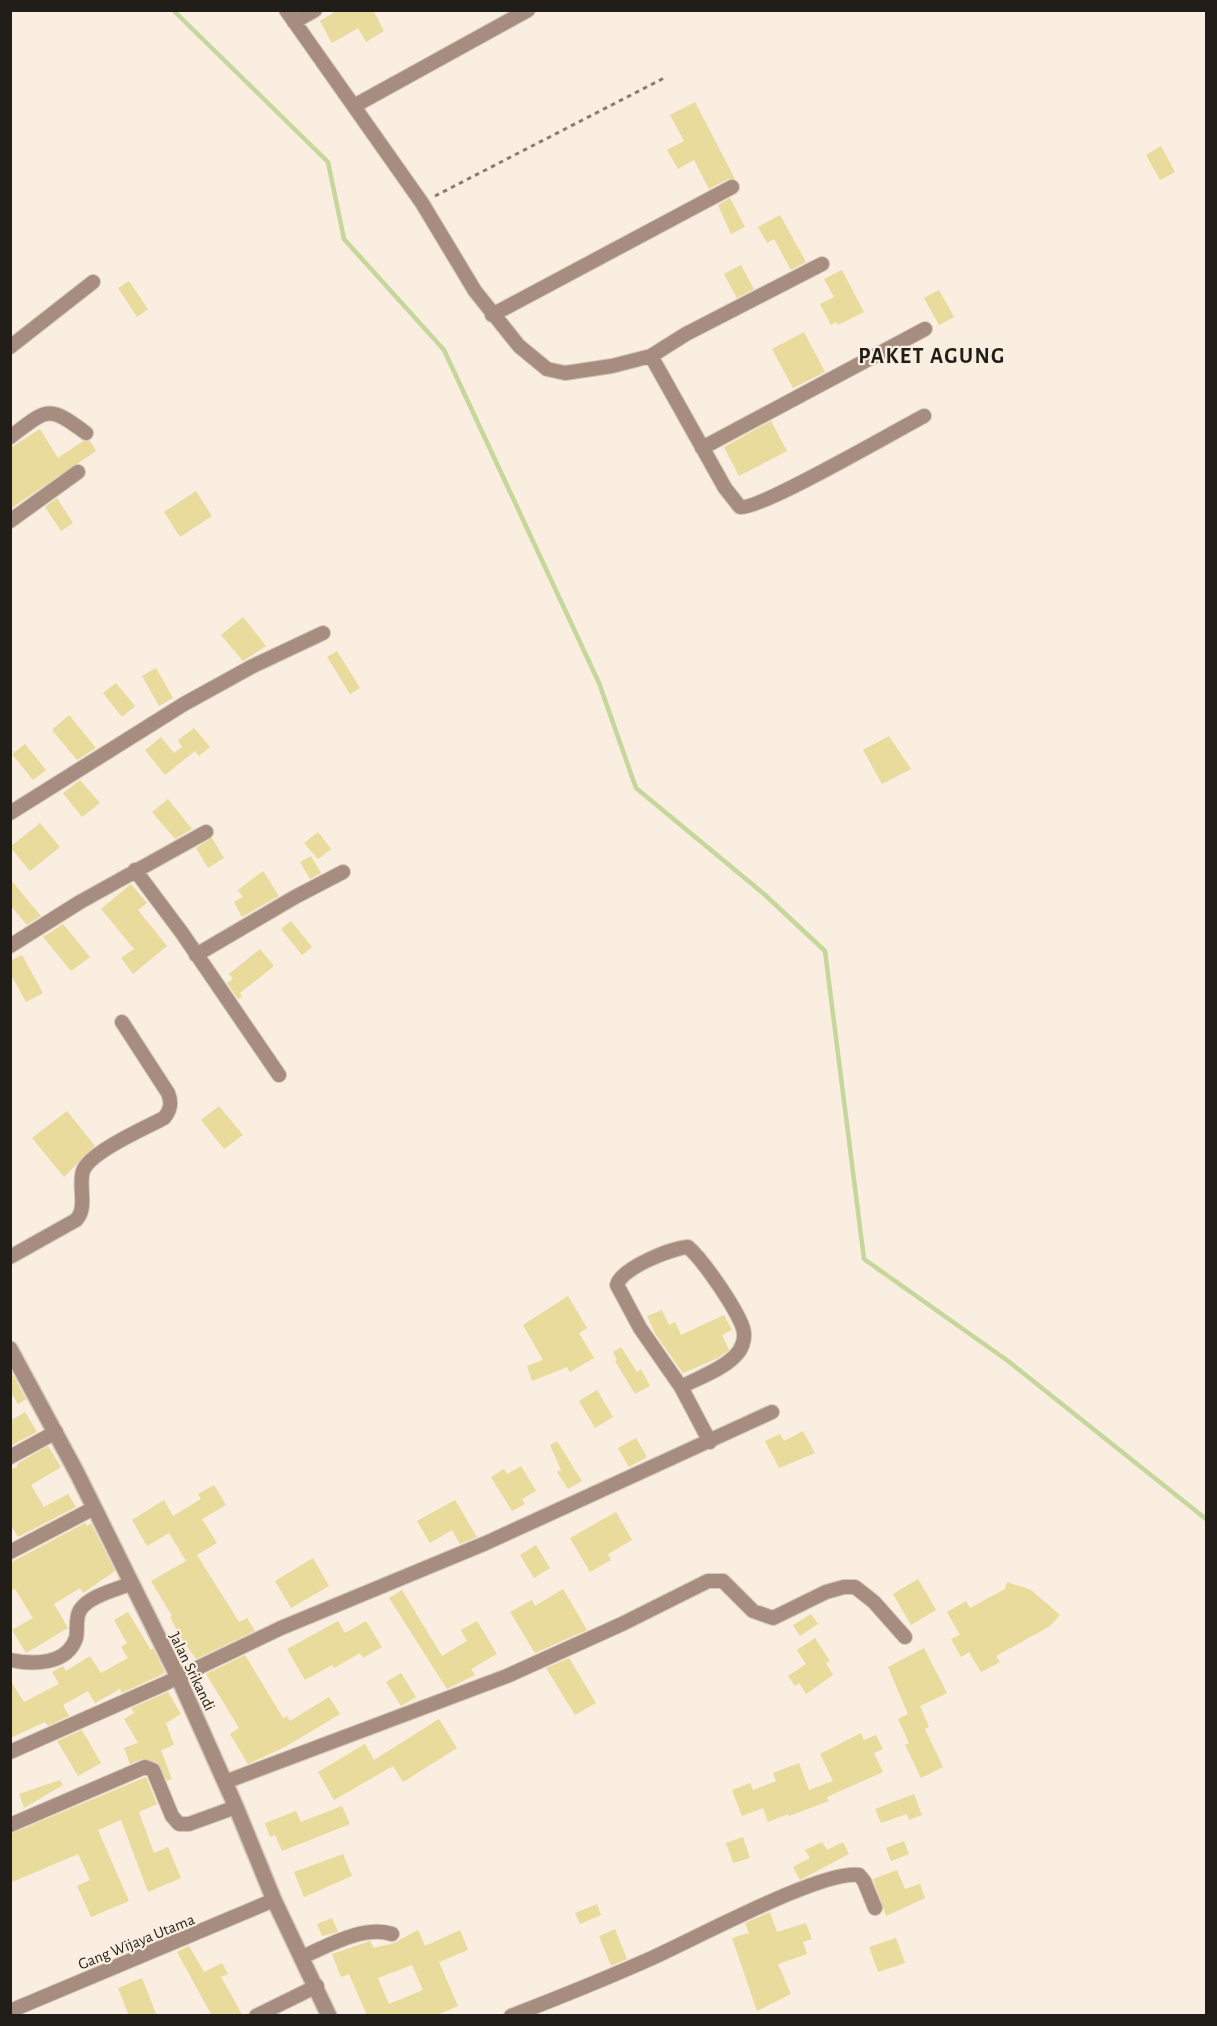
<svg xmlns="http://www.w3.org/2000/svg" width="1217" height="2026" viewBox="0 0 1217 2026" font-family="'Alegreya Sans',sans-serif">
<style>
.lines{fill:none;stroke-linecap:round;stroke-linejoin:round}
.stream{stroke:#c5d79a;stroke-width:4.5}
.building{fill:#e8db9b;fill-rule:evenodd}
.minor-casing{stroke:#d2c8bb;stroke-width:16}
.tertiary-casing{stroke:#d2c8bb;stroke-width:18}
.path{stroke:#857e74;stroke-width:3;stroke-dasharray:4.5 4.5;stroke-linecap:butt}
.minor{stroke:#a78d7f;stroke-width:14}
.tertiary{stroke:#a78d7f;stroke-width:15}
.labels{text-anchor:middle;stroke-width:4.5;stroke-linejoin:round;paint-order:stroke}
.street-label{font-size:16px;fill:#211d18;stroke:#f9eedf}
.district-label{font-size:22px;font-weight:bold;letter-spacing:1.5px;fill:#211d18;stroke:#f9eedf}
</style>
<rect width="100%" height="100%" fill="#f9eedf"/>
<g class="lines">
<path class="stream" d="M173 10 328 162 344 239 444 350 599 683 636 788 764 894 825 951 864 1259 1008 1361 1206 1519"/>
</g>
<path class="building" d="M338 10H373L384 31 366 42 358 28 332 43 320 21Z
M695 102 735 179H728L709 189 694 160 678 169 667 150 684 141 670 115Z
M1161 146 1175 172 1160 180 1146 155Z
M730 198 745 227 731 234 718 205Z
M780 215 806 262 791 270 774 239 767 243 758 227Z
M741 265 754 289 737 298 724 274Z
M842 270 864 312 838 325 836 322 831 325 820 304 834 297 824 279Z
M129 281 148 309 137 317 118 288Z
M939 290 954 317 939 325 924 298Z
M804 332 825 372 793 388 772 349Z
M771 421 787 451 739 476 724 447Z
M40 429 58 458 83 441H90L96 451 10 509V448Z
M196 491 212 516 180 537 164 512Z
M57 498 73 523 61 531 45 507Z
M243 617 266 646 243 661 221 635Z
M337 651 360 688 350 694 327 657Z
M156 668 173 698 159 706 142 676Z
M116 683 135 706 122 717 103 693Z
M69 715 96 748 77 760 52 730Z
M194 728 210 747 199 756 195 751 165 775 145 750 161 737 174 753 182 747 178 740Z
M889 736 911 769 882 784 863 750Z
M25 744 46 770 33 780 12 754Z
M80 780 100 803 82 817 63 793Z
M168 799 192 829 175 839 152 812Z
M40 823 60 847 30 871 10 847Z
M318 832 331 849 318 859 304 843Z
M212 838 224 858 208 868 196 848Z
M311 856 321 873 310 879 300 862Z
M263 871 279 896 242 917 234 902 243 897 238 890Z
M10 879 41 916 27 925 10 905Z
M131 884 147 903 138 910 167 946 133 974 121 958 134 949 101 909Z
M291 921 312 947 302 955 281 929Z
M63 924 90 957 71 971 43 937Z
M260 949 274 966 240 993 242 997 238 999 227 983 233 979 229 974Z
M22 955 43 993 26 1002 10 973V961Z
M219 1106 243 1135 224 1149 201 1120Z
M67 1111 95 1146 64 1177 32 1138Z
M568 1296 587 1328 579 1333 594 1358 570 1372 567 1367 532 1381 527 1366 543 1360 523 1325Z
M662 1310 669 1325 675 1322 681 1335 724 1315 732 1330 722 1335 729 1350 718 1358 683 1373 656 1335 647 1316Z
M621 1347 637 1372 641 1369 650 1386 635 1394 615 1361 617 1360 613 1352Z
M10 1370 26 1399 18 1404 10 1391Z
M597 1390 613 1417 595 1428 579 1401Z
M25 1412 37 1432 10 1446V1421Z
M803 1431 815 1453 779 1468 765 1441 780 1434 784 1441Z
M636 1438 647 1457 629 1467 618 1448Z
M557 1441 582 1481 568 1489 557 1472 561 1470 550 1445Z
M48 1446 61 1467 31 1485 44 1507 68 1494 76 1507 18 1537 10 1524V1470L18 1466 17 1464Z
M521 1466 536 1491 522 1499 525 1504 512 1511 491 1477 504 1469 507 1474Z
M214 1485 226 1505 202 1519 217 1543 197 1555 239 1622 247 1618 255 1631 196 1659 180 1636 170 1617 172 1616 151 1581 186 1561 169 1533 147 1546 132 1520 164 1500 173 1516 201 1499 198 1494Z
M455 1500 477 1537 460 1544 452 1530 430 1543 417 1521Z
M616 1512 632 1540 608 1554 611 1560 590 1572 570 1538Z
M85 1523 87 1526 91 1523 115 1571 83 1593 80 1588 54 1604 68 1628 26 1653 12 1630 33 1618 15 1589 10 1591V1563Z
M536 1545 550 1568 534 1578 520 1555Z
M313 1558 329 1586 291 1608 275 1581Z
M918 1579 936 1610 911 1625 893 1594Z
M1007 1582 1031 1590 1060 1615 1050 1626 996 1656 1000 1662 981 1672 969 1652 961 1657 951 1639 960 1635 947 1612 966 1601 970 1608 1005 1589Z
M563 1589 587 1630 535 1653 510 1612 532 1600 535 1606Z
M402 1590 442 1656 467 1641 461 1630 477 1621 497 1654 471 1669 475 1675 447 1689 389 1598Z
M128 1612 151 1650 153 1648 165 1673 122 1693 120 1689 95 1703 88 1691 63 1705 69 1716 48 1726 45 1722 10 1738V1680L24 1702 59 1684 52 1672 63 1666 66 1671 90 1656 101 1673 128 1658 121 1647 127 1643 114 1620Z
M811 1614 818 1624 800 1636 793 1625Z
M338 1621 345 1633 366 1621 382 1647 363 1658 360 1653 334 1668 332 1665 305 1680 287 1649Z
M815 1638 830 1661 826 1663 833 1675 806 1694 799 1683 795 1686 788 1676 806 1664 797 1650Z
M924 1648 947 1693 920 1706 929 1727 925 1729 943 1767 921 1778 905 1745 909 1743 898 1719 908 1714 888 1667Z
M245 1655 283 1718 287 1716 290 1721 329 1697 340 1714 285 1747 248 1764 230 1734 239 1728 206 1674Z
M569 1658 596 1703 575 1715 546 1668Z
M401 1673 416 1697 401 1706 386 1682Z
M168 1692 181 1714 166 1723 174 1745 161 1750 172 1779 167 1781 156 1762 142 1759 130 1764 124 1748 138 1743 124 1719 134 1713 131 1708Z
M439 1719 457 1748 403 1782 393 1766 334 1800 318 1772 365 1744 374 1760Z
M82 1730 101 1763 78 1776 57 1741Z
M861 1733 864 1740 876 1735 883 1749 874 1753 883 1772 827 1797 829 1801 789 1816 788 1814 768 1822 763 1808 742 1816 732 1790 750 1783 753 1790 776 1781 773 1773 799 1763 809 1790 833 1781 820 1754Z
M146 1777 157 1804 139 1812 154 1853 168 1847 181 1878 148 1892 121 1820 98 1830 129 1901 91 1917 77 1886 90 1880 78 1854 10 1883V1834Z
M60 1780 63 1785 24 1808 19 1794Z
M914 1794 922 1815 909 1820 907 1814 881 1823 875 1809Z
M342 1806 350 1824 282 1851 275 1835 270 1837 265 1823 296 1811 301 1822Z
M743 1837 750 1858 733 1863 726 1843Z
M904 1841 909 1854 891 1861 886 1848Z
M822 1842 827 1850 843 1842 849 1854 800 1880 793 1867 810 1858 805 1850Z
M343 1854 352 1876 304 1897 294 1872Z
M897 1870 905 1889 920 1884 925 1898 886 1916 873 1879Z
M597 1904 601 1915 580 1924 575 1913Z
M770 1912 777 1932 806 1923 812 1939 803 1942 807 1954 778 1964 791 1994 757 2011 732 1938 749 1933 745 1923Z
M332 1918 338 1932 322 1936 317 1924Z
M615 1929 627 1959 611 1966 599 1936Z
M418 1930 425 1946 460 1930 468 1950 439 1962 458 2006 435 2016H361L366 2013 349 1974 341 1977 332 1954 370 1941 374 1948 394 1943ZM412 1965 423 1990 389 2004 378 1978Z
M896 1938 905 1963 878 1972 869 1947Z
M189 1946 204 1972 222 1963 228 1974 221 1977 243 2016H212L177 1952Z
M142 1978 157 2016H129L118 1988Z"/>
<g class="lines">
<g class="minor-casing">
<path id="minor" d="M286 10 422 203 475 291 519 346 547 369 565 373 612 366 651 356 725 488 740 507C758 511 897 430 924 416
M294 22 315 10
M354 106 528 10
M492 315 732 187
M10 347 93 282
M651 356 686 334 822 264
M10 437C48 409 47 404 86 433
M702 448 925 329
M10 521 78 472
M10 813 184 704 253 666 323 633
M135 870 182 933 279 1075
M10 946 80 902 206 832
M196 955 295 897 343 872
M10 1257 76 1220C88 1208 78 1186 83 1171 90 1152 145 1128 164 1118 171 1110 172 1103 168 1093L122 1022
M681 1387C698 1378 721 1370 734 1357 742 1350 746 1339 743 1328 736 1308 704 1261 688 1247 672 1248 621 1268 617 1285L640 1328 681 1387 710 1442
M10 1457 56 1432
M10 1552 94 1508
M10 1660C33 1665 67 1665 76 1638 78 1630 75 1618 80 1610 89 1596 115 1590 130 1584
M10 1752 164 1684 281 1628 486 1543 772 1412
M225 1782 507 1676 622 1624 708 1581H723L753 1611 773 1618 826 1592 844 1587H855L874 1602 905 1637
M10 1825 145 1767 153 1770 172 1816 179 1824H189L236 1807
M302 1957C328 1946 363 1925 392 1934
M10 2011 274 1900
M256 2016 317 1986
M511 2016C555 1999 600 1981 643 1962 686 1944 821 1869 859 1875L864 1881 875 1908"/>
</g>
<g class="tertiary-casing">
<path id="tertiary" d="M10 1349 77 1473 178 1677 236 1807 274 1900 329 2016"/>
</g>
<path class="path" d="M435 196 666 77"/>
<use href="#minor" class="minor"/>
<use href="#tertiary" class="tertiary"/>
</g>
<g class="labels">
<g class="street-label">
<text transform="translate(193 1671) rotate(64)" y="6">Jalan Srikandi</text>
<text transform="translate(136 1941) rotate(-22)" y="6">Gang Wijaya Utama</text>
</g>
<g class="district-label">
<text x="932" y="363">PAKET AGUNG</text>
</g>
</g>
<rect width="1217" height="2026" fill="none" stroke="#211d18" stroke-width="24"/>
</svg>
